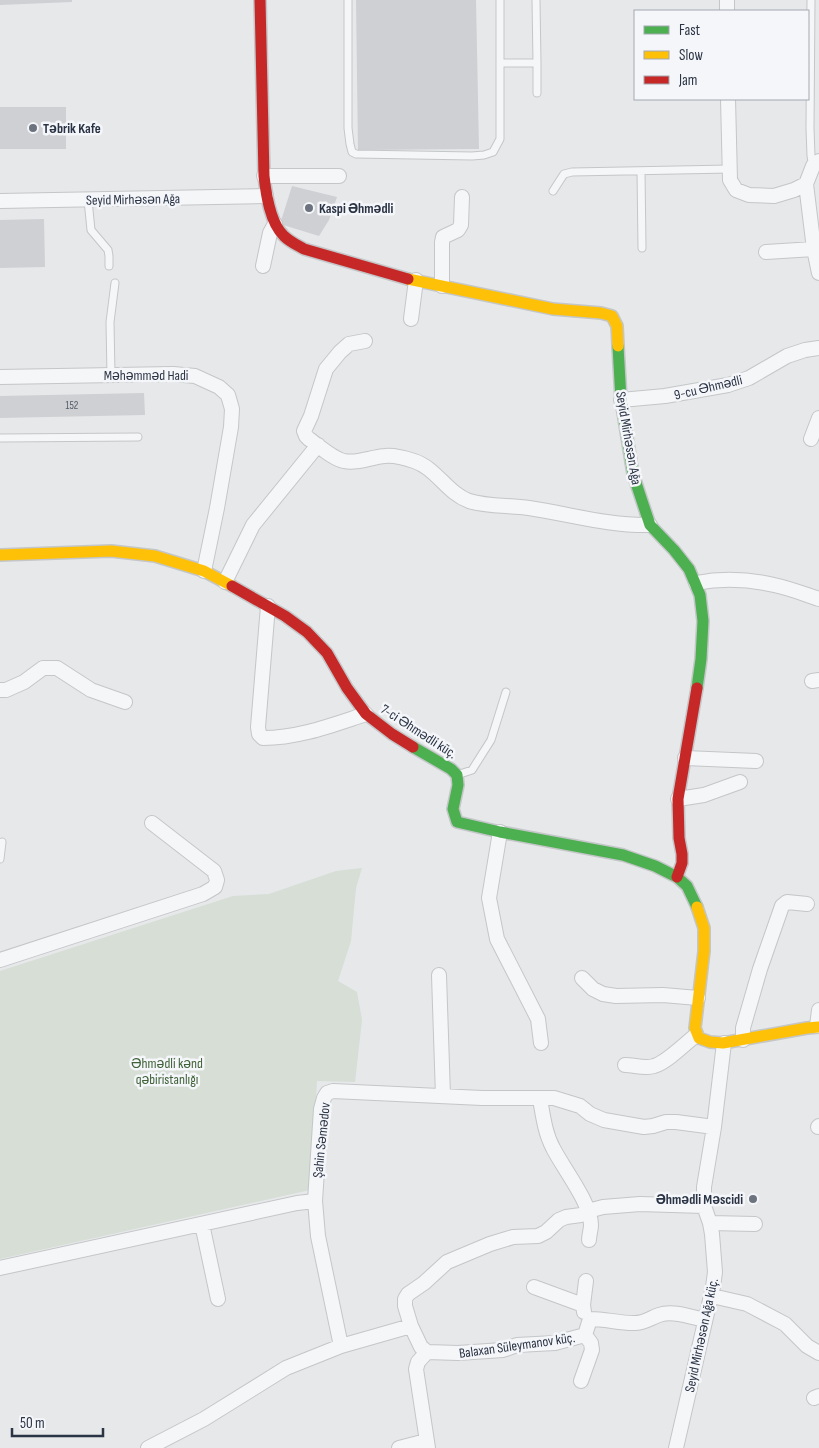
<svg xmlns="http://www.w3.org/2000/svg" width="819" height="1448" viewBox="0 0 819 1448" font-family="'Sofia Sans Condensed',sans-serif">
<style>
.green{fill:#d6ded6}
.building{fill:#ced0d3}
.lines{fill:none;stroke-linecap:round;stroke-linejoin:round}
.lane-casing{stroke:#c4c6c8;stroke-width:9}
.street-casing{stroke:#c4c6c8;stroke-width:16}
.fast-casing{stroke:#c4c6c8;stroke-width:14}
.slow-casing{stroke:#c4c6c8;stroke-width:14}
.jam-casing{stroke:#c4c6c8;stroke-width:14}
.lane{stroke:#f5f6f7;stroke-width:7}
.street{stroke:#f5f6f7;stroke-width:14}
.fast{stroke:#4caf50;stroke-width:11}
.slow{stroke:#ffc107;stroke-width:11}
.jam{stroke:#c62828;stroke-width:11}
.poi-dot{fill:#6c737f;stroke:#f4f6f9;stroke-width:2}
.labels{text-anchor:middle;stroke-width:5;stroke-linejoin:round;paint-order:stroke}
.number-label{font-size:11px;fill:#545c69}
.poi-label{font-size:14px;font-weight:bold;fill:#2b3445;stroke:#f4f6f9;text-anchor:start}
.street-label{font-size:14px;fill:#2b3445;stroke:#f4f6f9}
.park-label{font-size:14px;fill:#3f6138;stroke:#f4f6f9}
</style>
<rect width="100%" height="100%" fill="#e6e8ea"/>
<path class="green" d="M362 868 356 888 351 941 338 981 357 992 362 1020 355 1082 317 1081 310 1190 0 1259V971L233 896 269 894 336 871Z"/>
<path class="building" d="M0 0H72V2L0 5Z
M356 0H476L479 149 358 150Z
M0 107H66V149H0Z
M292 186 337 197 329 220 319 236 280 224Z
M44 219 45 267 0 268V220Z
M144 393 145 415 0 418V396Z"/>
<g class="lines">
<g class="lane-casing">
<path id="lane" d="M348 0V128L350 144 352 152 356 154 472 156 484 155 493 152 500 139V0
M811 0 810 128 811 156 813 166
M500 63H537L536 0
M537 63V93
M641 171 642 248
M553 191 564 174 572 172 730 169
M88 200 91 230 108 250 109 256V266
M111 375 110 322 115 283
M0 438 138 437
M457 775 472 770 491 740 506 692
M0 859 2 842"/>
</g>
<g class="street-casing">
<path id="street" d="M727 0V11
M728 99 730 180 736 190 749 195 774 196 794 190 806 184 813 166 819 161
M264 176H339
M806 184 814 249 819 273
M0 201 266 196
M766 252 814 249
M263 266 270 233 275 224
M442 286V242L443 237 458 230 461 225 462 197
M411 319 416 280
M365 341 349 344 340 352 326 369 311 416 304 431 306 436 309 439C318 445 333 459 344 461 357 464 371 457 385 456 395 455 405 458 414 461 436 468 447 493 469 501 488 507 510 505 529 508 570 514 608 526 650 525
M0 377 173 374 195 376 219 387 228 395 232 409 231 427 217 508 204 571
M621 400 665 396 728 385 749 378 787 356 805 350 819 348
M811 439 819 418
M225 582 253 525 318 445
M696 583C722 578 748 579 774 585 789 588 804 594 819 599
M268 606 258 727 259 734 263 738C299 738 332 725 366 714
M812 681 819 680
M0 690H6L24 682 43 668H57L91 690 125 702
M685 758 756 761
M678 799 704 795 740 782
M500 832 489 898 497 939 538 1019 541 1043
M0 960 203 894 215 887 217 880 214 871 152 823
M439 975 443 1096
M582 978 593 989 603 994 616 996 663 995 698 998
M817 1026 819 1010
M743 1040V1028L760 969 782 906 787 902 807 904
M625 1065C634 1065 645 1069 654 1066 666 1063 686 1043 696 1035
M540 1099C543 1116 545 1133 553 1148 563 1168 591 1203 591 1225 591 1230 589 1235 589 1240
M818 1127 819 1126
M315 1201 318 1236 341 1346
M710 1223 755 1224
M202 1224 218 1299
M0 1268 297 1203 315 1201 321 1109 324 1098 327 1093 333 1091 482 1098H554L580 1106 590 1114 604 1120 644 1127 653 1126 666 1122H676L714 1127
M534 1287 583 1305
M712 1296 747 1304 785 1324 807 1346 819 1353
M584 1312 583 1305 586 1281
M411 1326 405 1306V1299L408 1294 424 1283 447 1262 490 1244 513 1237 538 1236 546 1232 559 1220 566 1217 581 1215 588 1211 603 1207 640 1204 704 1206
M427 1352 418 1362 416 1369 428 1448
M581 1381 592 1350 591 1343 585 1335
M814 1398 819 1396
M148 1448 204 1419 286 1368 341 1346 411 1326 421 1347 427 1352 458 1353 503 1350 517 1345 555 1343 585 1335 590 1319C605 1319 619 1323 633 1323 643 1324 650 1318 659 1315 673 1310 691 1317 705 1320
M399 1448 426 1441
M676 1448 713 1287 715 1272 712 1234 710 1223 704 1206V1187L714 1127 724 1043"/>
</g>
<g class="fast-casing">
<path id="fast" d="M618 346 621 400 633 474 650 525 674 550 689 569 700 595 703 621 701 659 697 688
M413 747 451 769 457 775 458 785 453 809 457 822 500 832 623 855 655 866 677 877 687 886 697 907"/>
</g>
<g class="slow-casing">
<path id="slow" d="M408 279 553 309 601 313 612 316 617 326 618 346
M0 555 111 551 155 556 204 571 232 586
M697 907 704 928V951L695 1028 699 1038 710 1042 723 1043 807 1028 819 1027"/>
</g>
<g class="jam-casing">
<path id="jam" d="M260 0 264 176C266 194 270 223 284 236 290 242 297 245 304 249L408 279
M232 586 285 616 307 632 327 653 347 688 366 714 392 734 413 747
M677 877 682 863V854L679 838 678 799 697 688"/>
</g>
<use href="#lane" class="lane"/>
<use href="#street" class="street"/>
<use href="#fast" class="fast"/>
<use href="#slow" class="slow"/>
<use href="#jam" class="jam"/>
</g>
<g class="poi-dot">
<circle cx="33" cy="128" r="5"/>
<circle cx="309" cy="208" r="5"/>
<circle cx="753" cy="1199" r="5"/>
</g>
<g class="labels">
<g class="number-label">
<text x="72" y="409">152</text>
</g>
<g class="poi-label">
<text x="43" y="133">Təbrik Kafe</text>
<text x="319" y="213">Kaspi Əhmədli</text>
<text x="743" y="1204" text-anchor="end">Әhmәdli Mәscidi</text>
</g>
<g class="street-label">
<text transform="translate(133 199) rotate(-1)" y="5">Seyid Mirhəsən Ağa</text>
<text x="146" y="380">Məhəmməd Hadi</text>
<text transform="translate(708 387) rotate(-13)" y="5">9-cu Əhmədli</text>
<text transform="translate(629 438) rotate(80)" y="5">Seyid Mirhəsən Ağa</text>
<text transform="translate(419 731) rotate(33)" y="5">7-ci Əhmədli küç.</text>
<text transform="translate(321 1140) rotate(-84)" y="5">Şahin Səmədov</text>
<text transform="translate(701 1335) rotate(-78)" y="5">Seyid Mirhəsən Ağa küç.</text>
<text transform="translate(517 1345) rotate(-8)" y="5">Balaxan Süleymanov küç.</text>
</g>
<g class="park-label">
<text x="167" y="1068">Əhmədli kənd<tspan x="167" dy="16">qəbiristanlığı</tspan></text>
</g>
</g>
<rect x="634" y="10" width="175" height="90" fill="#f4f6f9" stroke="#a4a8b1"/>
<rect x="644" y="26" width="25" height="8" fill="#4caf50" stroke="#a4a8b1"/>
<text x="679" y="35" font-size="15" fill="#2b3445">Fast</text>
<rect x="644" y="51" width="25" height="8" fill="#ffc107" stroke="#a4a8b1"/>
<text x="679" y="60" font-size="15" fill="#2b3445">Slow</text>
<rect x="644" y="76" width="25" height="8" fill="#c62828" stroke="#a4a8b1"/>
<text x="679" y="85" font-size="15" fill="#2b3445">Jam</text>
<path d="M12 1428v8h91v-8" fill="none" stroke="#2b3445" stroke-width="2.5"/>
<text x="20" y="1428" font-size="15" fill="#2b3445" stroke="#f4f6f9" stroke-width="4" paint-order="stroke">50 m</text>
</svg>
